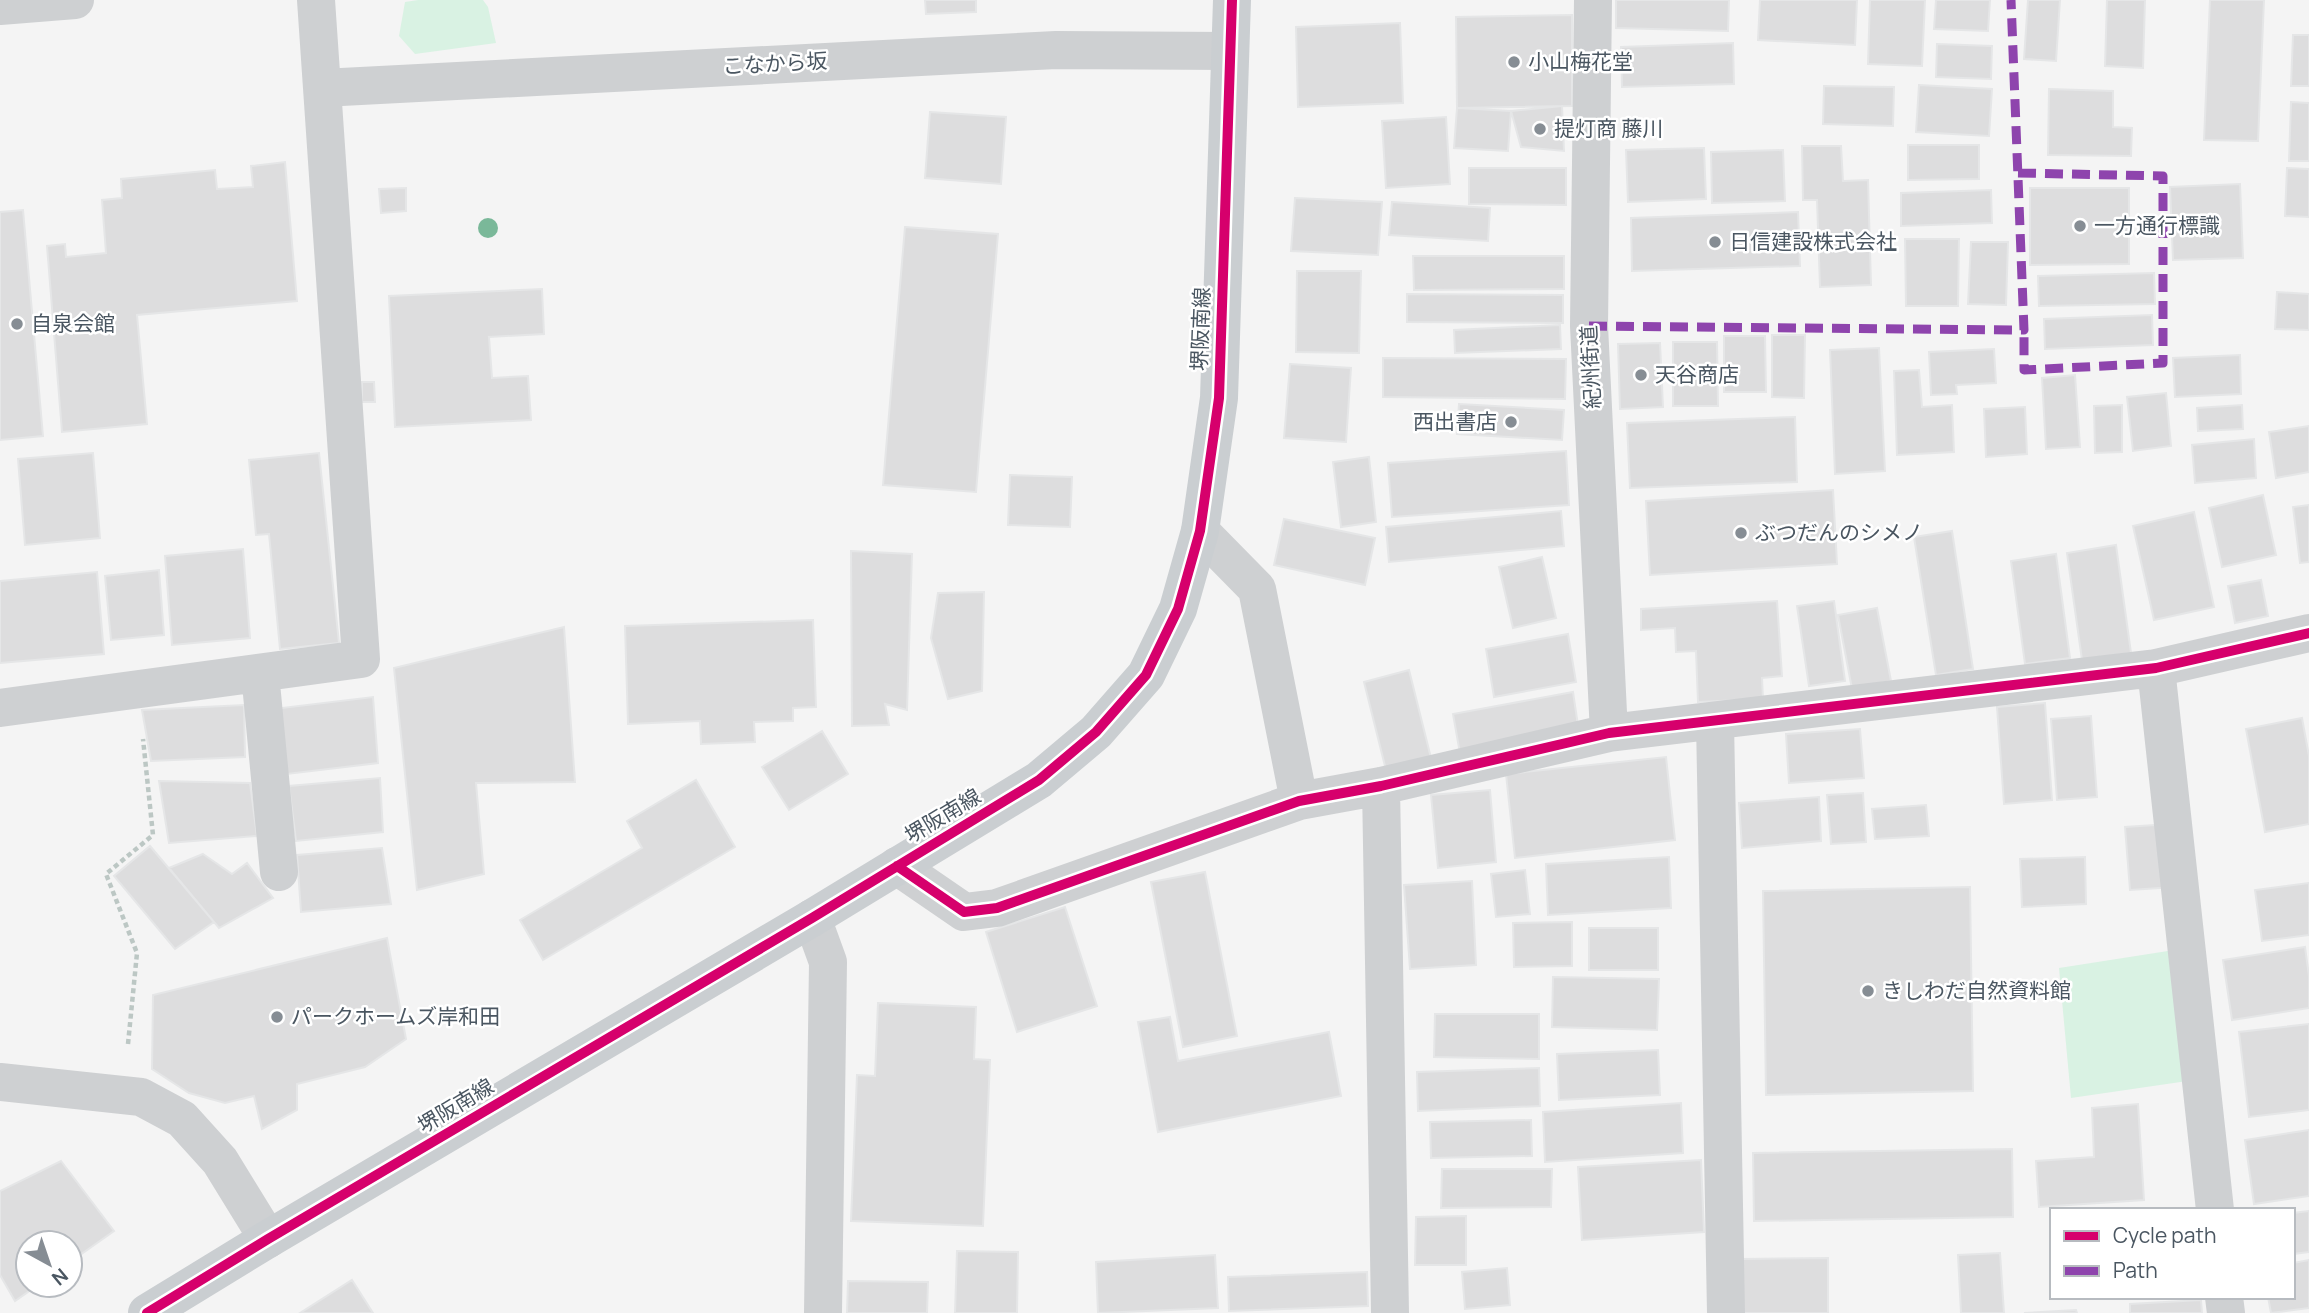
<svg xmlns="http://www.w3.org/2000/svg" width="2309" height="1313" viewBox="0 0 2309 1313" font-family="Manrope,'Noto Sans JP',sans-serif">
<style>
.green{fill:#d9f2e3}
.building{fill:#ddddde;stroke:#e5e6e7;stroke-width:2}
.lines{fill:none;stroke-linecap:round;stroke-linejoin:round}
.path{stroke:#bcc7c4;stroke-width:4.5;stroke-dasharray:5 3.5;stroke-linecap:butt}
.minor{stroke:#ced0d2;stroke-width:38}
.major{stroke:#caced1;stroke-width:38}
.quiet{stroke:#8e44ad;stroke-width:9;stroke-dasharray:18 9;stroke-linecap:butt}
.cycleway-casing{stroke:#fff;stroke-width:15}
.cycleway{stroke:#d6006c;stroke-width:10}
.tree{fill:#7ab899}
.poi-dot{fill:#868d94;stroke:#fff;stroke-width:2.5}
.labels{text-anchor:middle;stroke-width:5;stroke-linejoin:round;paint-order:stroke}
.poi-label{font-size:21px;fill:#4a5661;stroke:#fff;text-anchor:start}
.street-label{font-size:21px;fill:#4a5661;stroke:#fff}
</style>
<rect width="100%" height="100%" fill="#f4f4f4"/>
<path class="green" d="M418 0H483L488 7 496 43 415 54 399 36 405 2Z
M2187 948 2201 1079 2071 1098 2059 968Z"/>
<path class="building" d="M925 0H976V12L926 14Z
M1616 0H1729L1728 31 1616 28Z
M1760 0H1857L1855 45 1758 40Z
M1870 0H1925L1922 66 1868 64Z
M1936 0H1990L1988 31 1934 29Z
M2028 0H2060L2056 61 2024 59Z
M2107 0H2145L2143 68 2105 66Z
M2210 0H2264L2258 141 2204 140Z
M1572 15V106L1457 108 1456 17Z
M1400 23 1403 103 1298 107 1296 27Z
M2293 35H2309V86H2291Z
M1733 43 1734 84 1622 87 1621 47Z
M1937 44 1992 46 1991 79 1936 77Z
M1919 85 1992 89 1989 136 1916 132Z
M1824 86 1894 87 1893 126 1823 124Z
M2049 89 2113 91V127L2132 128 2131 156 2048 155Z
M2291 102 2309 103V161H2289Z
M1562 106 1564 151 1521 147 1511 111Z
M1457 108 1511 111 1508 151 1454 148Z
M930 112 1006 117 1001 184 925 178Z
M1446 117 1450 184 1386 188 1382 121Z
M1908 145H1979V179L1908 180Z
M1802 146H1841L1843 181 1868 180 1871 285 1820 287 1817 200H1803Z
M1704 148 1706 199 1628 202 1626 150Z
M1783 150 1785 201 1712 203 1711 152Z
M285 162 297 301 137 315 147 424 62 432 47 246 65 244 66 257 106 253 102 200 122 198 121 179 215 170 217 189 253 187 251 166Z
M1469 168H1566V205L1469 204Z
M2287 168 2309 169V217L2285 216Z
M2240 184 2243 258 2173 260 2170 187Z
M406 188V211L381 213 379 189Z
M2030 188H2129V264L2030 265Z
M1991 190 1992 223 1901 226V193Z
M1295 198 1382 202 1378 255 1291 251Z
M1392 202 1490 208 1488 241 1389 235Z
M23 210 43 436 0 440V212Z
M1798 212 1800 266 1632 271 1631 218Z
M905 227 998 234 976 492 883 485Z
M1905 239H1959L1958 306H1906Z
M1971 242H2008L2006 305 1968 304Z
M1413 256H1564V289L1414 290Z
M1297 271H1361L1359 353 1296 352Z
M2154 273 2155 304 2039 306 2038 276Z
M542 289 544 334 489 337 492 378 528 376 531 420 395 427 389 296Z
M2277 292 2309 294V330L2275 329Z
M1407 294 1563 295V323L1407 322Z
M2152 315 2153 345 2045 349 2044 319Z
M1560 325 1561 349 1455 353 1454 330Z
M1772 335H1805L1804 398 1772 397Z
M1724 336H1765L1766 392H1724Z
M1673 342H1717L1718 406H1673Z
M1660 343 1663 407 1620 409 1618 344Z
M1879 348 1885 471 1835 474 1830 350Z
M1994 349 1996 383 1956 385 1957 394 1931 395 1929 352Z
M2240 355 2241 394 2175 397 2173 358Z
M1383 358 1566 359 1565 399 1383 397Z
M1290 364 1351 368 1346 442 1284 438Z
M1919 370 1922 407 1952 405 1954 452 1897 455 1894 371Z
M2075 375 2080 447 2046 449 2042 378Z
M362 382H374L375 402H362Z
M2166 393 2171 446 2133 451 2127 397Z
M1459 404 1564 410 1562 440 1457 434Z
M2122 405V452L2095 453 2094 406Z
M2242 405 2243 429 2198 431 2197 408Z
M2025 407 2027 454 1986 457 1984 409Z
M1795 417 1797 482 1630 488 1627 423Z
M2309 426V472L2276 478 2269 432Z
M2254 439 2256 478 2195 483 2192 445Z
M1566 451 1569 505 1392 517 1388 463Z
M93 453 100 538 25 545 18 459Z
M319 453 339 643 280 649 269 534 256 535 249 460Z
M1369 457 1376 522 1341 527 1333 462Z
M1010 475 1072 477 1070 527 1008 525Z
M1833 490 1837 564 1650 575 1646 501Z
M2263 495 2276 555 2222 567 2209 508Z
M2309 505V562L2300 563 2293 507Z
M1561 511 1564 546 1389 562 1386 527Z
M2194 512 2214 607 2154 620 2133 526Z
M1284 519 1375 538 1365 585 1274 565Z
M1952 531 1973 669 1936 675 1914 537Z
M2116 545 2131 653 2082 660 2067 553Z
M243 549 250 638 172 645 165 556Z
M851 551 912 554 907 710 885 704 889 725 852 726Z
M2056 554 2070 658 2025 664 2011 561Z
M1542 557 1556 618 1513 628 1499 567Z
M159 570 164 635 111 640 105 576Z
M97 572 104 654 0 663V581Z
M2261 580 2268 616 2235 623 2228 586Z
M984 592 982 691 948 699 931 638 938 593Z
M1777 601 1782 676 1762 678 1763 699 1698 702 1696 651 1676 652 1675 628 1641 630V609Z
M1834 601 1845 681 1809 686 1797 606Z
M1877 608 1891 681 1852 689 1838 615Z
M813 620 816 707 793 708V721L754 722 755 742 701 744 700 721 628 724 625 626Z
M564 627 575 782 476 783 484 874 417 890 394 668Z
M1568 634 1576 682 1494 697 1486 649Z
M1409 670 1431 758 1386 770 1364 682Z
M1573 692 1580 739 1461 759 1453 714Z
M373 697 378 763 287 774 273 709Z
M2045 703 2052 800 2004 804 1997 707Z
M244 705 245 757 151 761 142 710Z
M2091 716 2097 797 2057 800 2051 719Z
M2302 718 2309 756V824L2265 832 2246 729Z
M1860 729 1864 778 1789 783 1786 734Z
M822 731 848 774 789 810 762 767Z
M1666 757 1675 840 1515 858 1506 774Z
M380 778 383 832 296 841 289 786Z
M696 780 735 847 543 960 520 920 642 848 627 821Z
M159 781 250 783 257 836 169 843Z
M1490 790 1496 862 1438 868 1431 795Z
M1863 793 1866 842 1831 844 1827 795Z
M1819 797 1821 841 1742 848 1739 803Z
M1926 805 1929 836 1875 839 1872 809Z
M2170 824 2175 887 2130 890 2125 827Z
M150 846 214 922 175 949 114 876Z
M382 848 391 904 301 912 297 855Z
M203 854 232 874 247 863 273 898 219 928 169 868Z
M1669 857 1671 908 1548 915 1546 864Z
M2085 857 2086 904 2022 907 2020 859Z
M1525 870 1530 914 1496 917 1491 874Z
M1205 872 1237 1036 1183 1047 1151 882Z
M1472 881 1476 965 1410 969 1404 885Z
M2309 883V935L2262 941 2255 890Z
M1970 887 1973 1091 1766 1095 1763 891Z
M1065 907 1097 1006 1017 1032 986 932Z
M1572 922V966L1514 967 1513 923Z
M1589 928H1658V970H1589Z
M387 938 406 1039 365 1067 297 1084V1110L262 1129 254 1096 225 1103 189 1093 152 1069 153 995Z
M2305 947 2309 976V1008L2232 1020 2223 960Z
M1553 977 1659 979 1657 1030 1552 1027Z
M878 1003 976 1007 974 1059 990 1060 983 1226 851 1221 857 1075 875 1076Z
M1435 1014H1539V1059L1434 1057Z
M1170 1017 1178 1061 1329 1032 1341 1096 1158 1132 1138 1022Z
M2309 1024V1110L2249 1117 2239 1032Z
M1658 1050 1660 1095 1559 1100 1557 1054Z
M1539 1068 1540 1106 1418 1111 1417 1072Z
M1681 1103 1683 1153 1545 1162 1543 1112Z
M2138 1104 2144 1200 2039 1207 2036 1161 2094 1157 2092 1108Z
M1531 1120 1532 1156 1431 1158 1430 1122Z
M2309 1130V1196L2254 1204 2245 1140Z
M2012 1149 2013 1217 1754 1221 1753 1153Z
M1701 1160 1704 1232 1582 1240 1578 1167Z
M61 1161 114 1231 70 1262V1243H28V1285H38L15 1301 0 1275V1191Z
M1442 1169H1552L1551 1207 1441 1208Z
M2309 1211V1252L2293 1254V1213Z
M1466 1216V1265H1415L1416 1217Z
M957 1251 1018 1252 1017 1313H955Z
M2000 1253 2004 1313H1961L1958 1255Z
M1215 1255 1218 1308 1098 1313 1096 1262Z
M1828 1258V1313H1742V1259Z
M2309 1260V1308L2271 1313 2268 1297H2293V1263Z
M1507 1268 1510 1305 1465 1309 1462 1272Z
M1367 1272 1368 1306 1229 1311 1228 1277Z
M352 1280 373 1313H300Z
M848 1281 928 1282 927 1313H847Z
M2201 1300 2202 1313H2130V1304Z
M2076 1310 2077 1313H2024Z"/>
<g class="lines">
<path class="path" d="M128 1044 137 953 106 874 153 835 143 739"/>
<path class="minor" d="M1593 0 1589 326 1609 733
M0 6 75 0
M322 88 1056 50 1229 51
M1200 531 1257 589 1299 801
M2156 668 2215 1210
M260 673 279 872
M0 708 361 659 316 0
M1715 721 1726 1313
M1381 786 1390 1313
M897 866 964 912 997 908 1299 801 1381 786 1609 733 2156 668 2309 633
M812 918 828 962 823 1313
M0 1082 141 1097 182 1119 220 1161 268 1239
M2224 1297 2226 1313"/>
<path class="major" d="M147 1313 268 1239 812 918 1039 780 1096 732 1146 675 1178 609 1200 531 1219 398 1232 0"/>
<path class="quiet" d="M2018 173 2163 176V363L2024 370V330
M1589 326 2024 330 2011 0"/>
<g class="cycleway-casing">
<path id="cycleway" d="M897 866 964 912 997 908 1299 801 1381 786 1609 733 2156 668 2309 633
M147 1313 268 1239 812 918 1039 780 1096 732 1146 675 1178 609 1200 531 1219 398 1232 0"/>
</g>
<use href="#cycleway" class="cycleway"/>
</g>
<circle class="tree" cx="488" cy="228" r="10"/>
<g class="poi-dot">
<circle cx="1514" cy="62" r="7"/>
<circle cx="1540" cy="129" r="7"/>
<circle cx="2080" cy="226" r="7"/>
<circle cx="1715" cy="242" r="7"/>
<circle cx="17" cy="324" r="7"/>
<circle cx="1641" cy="375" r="7"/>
<circle cx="1511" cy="422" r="7"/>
<circle cx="1741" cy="533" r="7"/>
<circle cx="1868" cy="991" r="7"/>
<circle cx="277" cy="1017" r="7"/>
</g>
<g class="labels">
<g class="poi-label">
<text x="1528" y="69">小山梅花堂</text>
<text x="1554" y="136">提灯商 藤川</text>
<text x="2094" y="233">一方通行標識</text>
<text x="1729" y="249">日信建設株式会社</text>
<text x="31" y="331">自泉会館</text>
<text x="1655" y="382">天谷商店</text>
<text x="1497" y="429" text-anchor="end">西出書店</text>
<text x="1755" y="540">ぶつだんのシメノ</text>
<text x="1882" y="998">きしわだ自然資料館</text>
<text x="291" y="1024">パークホームズ岸和田</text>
</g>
<g class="street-label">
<text transform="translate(775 64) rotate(-3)" y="7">こなから坂</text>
<text transform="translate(1201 329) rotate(-88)" y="7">堺阪南線</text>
<text transform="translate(1591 367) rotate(-93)" y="7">紀州街道</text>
<text transform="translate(943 816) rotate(-31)" y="7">堺阪南線</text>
<text transform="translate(456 1106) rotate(-31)" y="7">堺阪南線</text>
</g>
</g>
<rect x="2050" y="1208" width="245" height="91" fill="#ffffff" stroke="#b7bbc0" stroke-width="2"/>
<rect x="2064" y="1231" width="35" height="10" fill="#d6006c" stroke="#b7bbc0" stroke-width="2"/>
<text x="2113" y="1243" font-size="21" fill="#4a5661">Cycle path</text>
<rect x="2064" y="1266" width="35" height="10" fill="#8e44ad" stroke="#b7bbc0" stroke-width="2"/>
<text x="2113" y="1278" font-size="21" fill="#4a5661">Path</text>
<g transform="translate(49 1264) rotate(140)"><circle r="33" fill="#ffffff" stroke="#b7bbc0" stroke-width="2"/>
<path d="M0-5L12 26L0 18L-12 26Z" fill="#868d94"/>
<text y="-10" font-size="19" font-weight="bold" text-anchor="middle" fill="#4a5661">N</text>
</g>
</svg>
